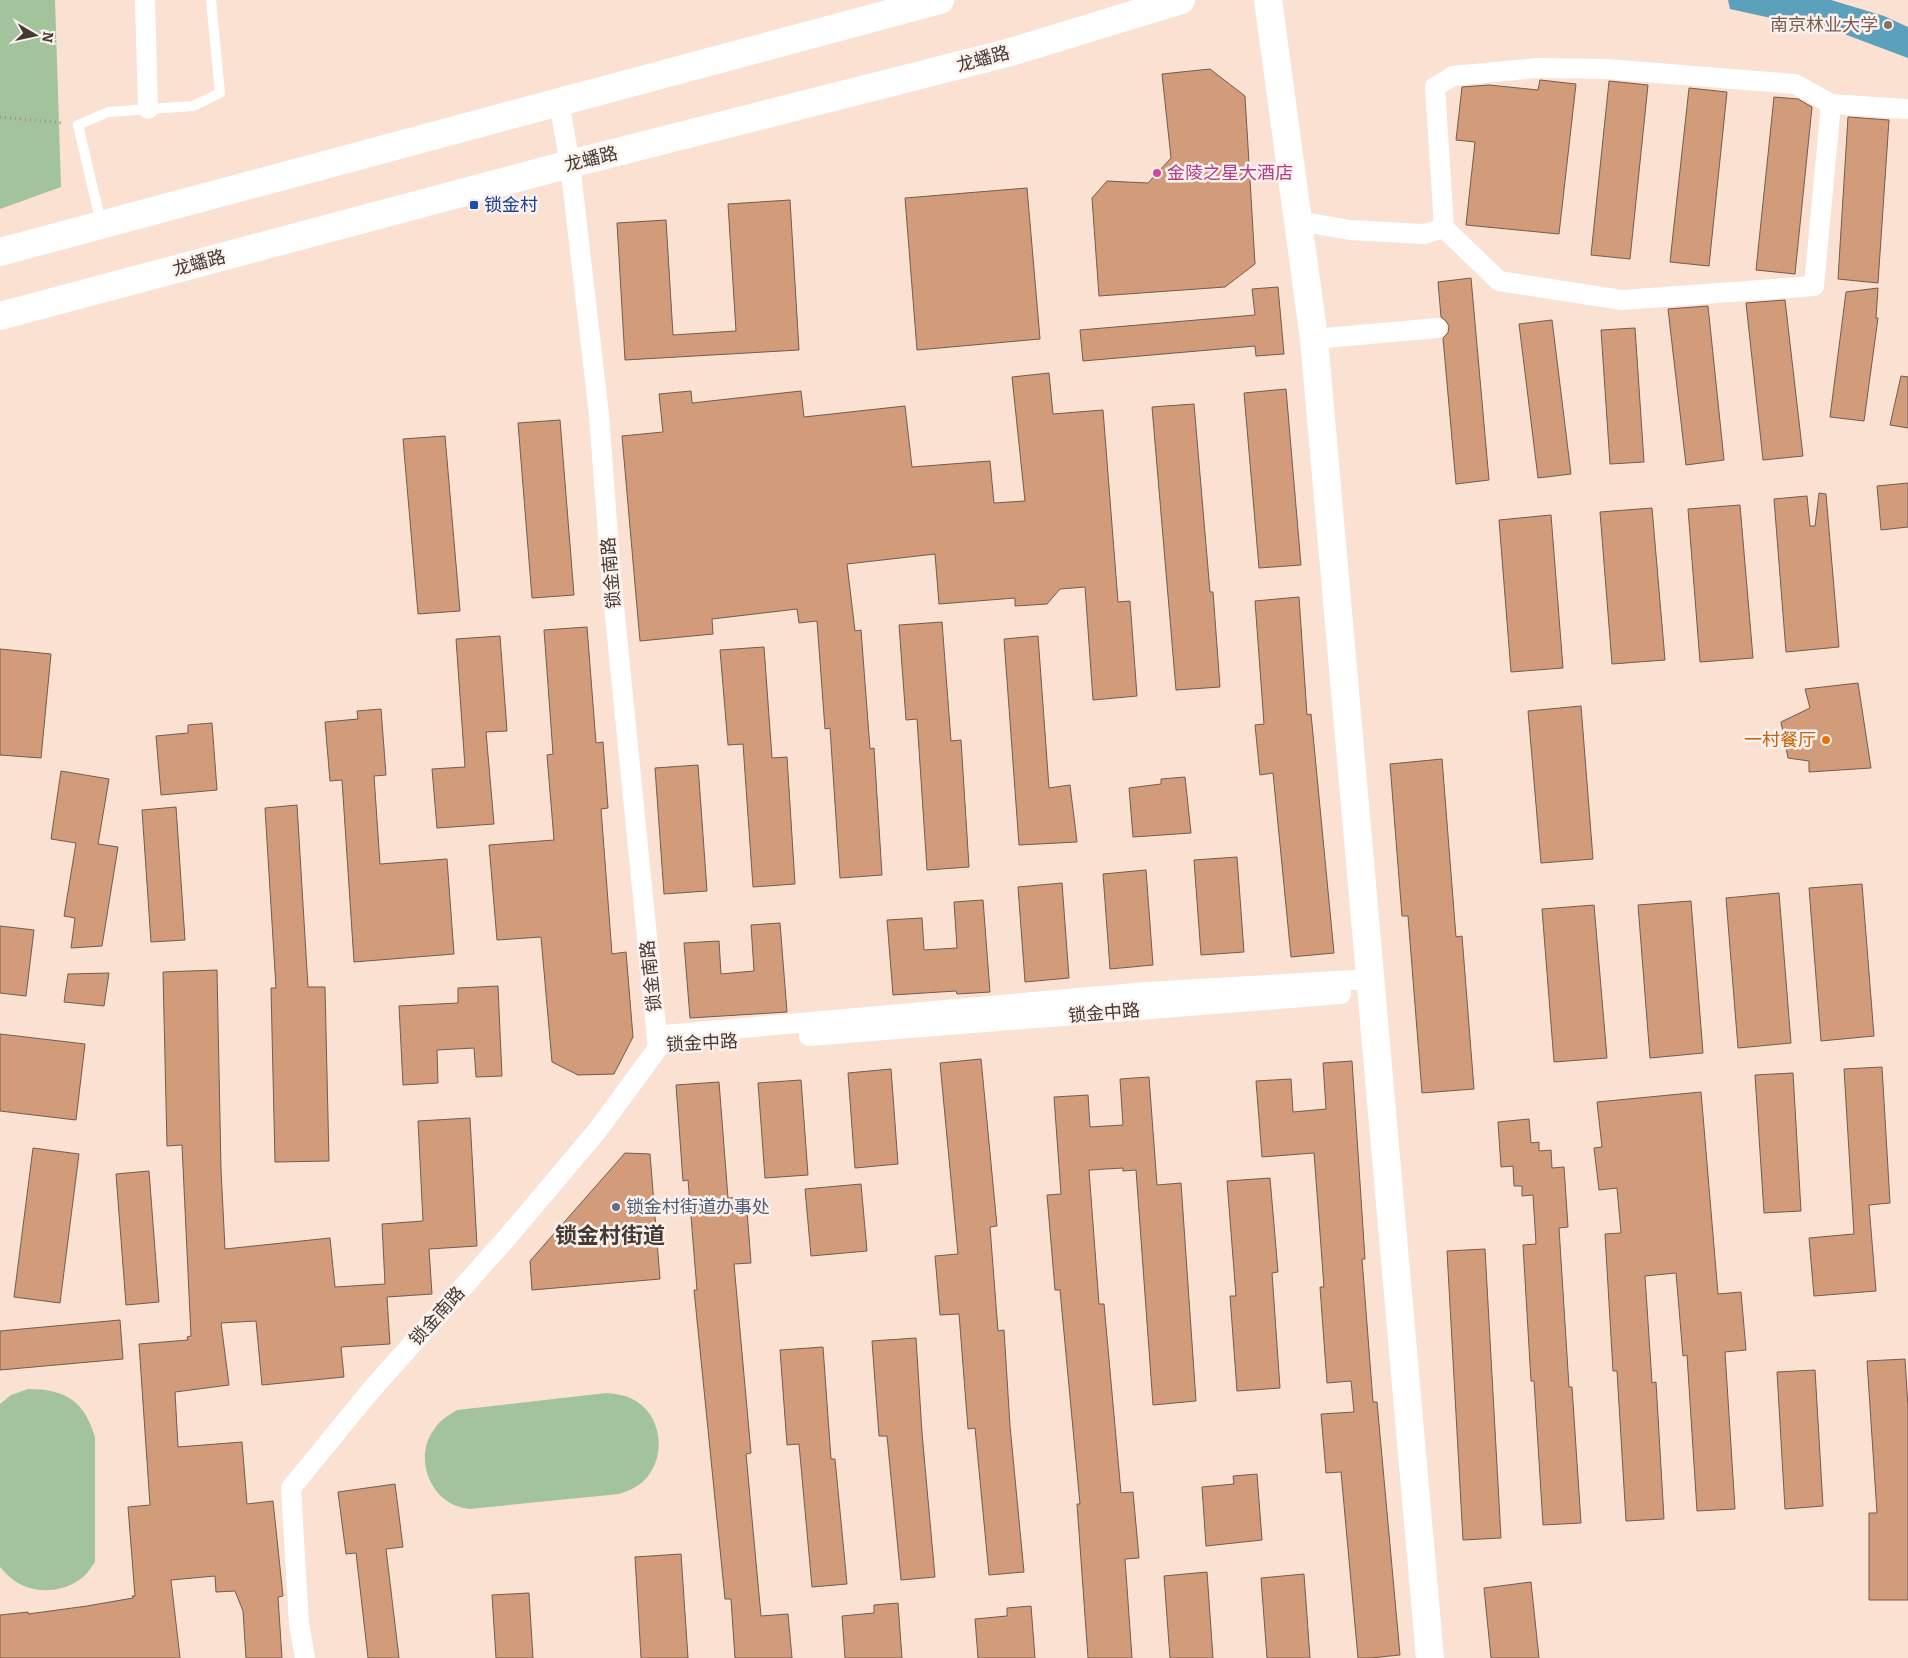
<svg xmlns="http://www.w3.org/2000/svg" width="1908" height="1658" viewBox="0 0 1908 1658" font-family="Bitter,'Noto Sans SC',serif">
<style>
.green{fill:#a3c39c}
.water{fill:#5ca1bb}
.building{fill:#d29b7a;stroke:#725c50}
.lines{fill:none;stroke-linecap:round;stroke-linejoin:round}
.path{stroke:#a39186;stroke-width:3;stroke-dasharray:1 4;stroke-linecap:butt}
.lane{stroke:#fff;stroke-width:10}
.street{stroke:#fff;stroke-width:20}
.secondary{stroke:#fff;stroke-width:28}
.primary{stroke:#fff;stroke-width:28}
.education-dot{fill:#8d6e63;stroke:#fcf1ec;stroke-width:2}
.hotel-dot{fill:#d1479c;stroke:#fcf1ec;stroke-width:2}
.transit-dot{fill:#1a4fb4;stroke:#fcf1ec;stroke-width:2}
.food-dot{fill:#e8710a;stroke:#fcf1ec;stroke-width:2}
.service-dot{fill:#5c6f8a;stroke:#fcf1ec;stroke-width:2}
.labels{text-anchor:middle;stroke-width:5;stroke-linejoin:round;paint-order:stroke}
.education-label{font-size:18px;fill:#785e54;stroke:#fcf1ec;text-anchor:end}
.street-label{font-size:18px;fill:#443a34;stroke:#fcf1ec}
.hotel-label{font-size:18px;fill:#b23c85;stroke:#fcf1ec;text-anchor:start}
.transit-label{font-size:18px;fill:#164399;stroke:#fcf1ec;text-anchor:start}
.food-label{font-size:18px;fill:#c56008;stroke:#fcf1ec;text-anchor:end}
.service-label{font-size:18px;fill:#4e5e75;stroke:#fcf1ec;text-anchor:start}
.district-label{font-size:22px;font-weight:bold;fill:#443a34;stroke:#fcf1ec}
</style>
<rect width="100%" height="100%" fill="#fae1d2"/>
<path class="green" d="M0 0H55L61 187 0 209Z
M28 1389C66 1389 84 1401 95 1437V1562C91 1567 88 1573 83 1577 63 1594 31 1595 11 1578 7 1575 3 1570 0 1567V1404L11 1395Z
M606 1393C617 1394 626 1395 636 1401 661 1416 666 1453 648 1476 641 1486 630 1490 619 1494L469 1509C464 1508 459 1507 454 1505 427 1493 416 1455 433 1431 439 1421 447 1416 457 1410Z"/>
<path class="water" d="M1728 0H1831L1884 16 1908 27V58L1844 34 1730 9Z"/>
<path class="building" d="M1210 69 1245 96 1255 264 1225 287 1099 296 1092 198 1107 181 1148 183 1171 158 1162 74Z
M1540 80 1576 84 1559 234 1466 225 1475 142 1456 140 1462 87 1489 85 1538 90Z
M1609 81 1648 85 1630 259 1591 255Z
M1689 88 1727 92 1709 266 1670 262Z
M1774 97 1798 99 1812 107 1795 274 1756 270Z
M1848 117 1889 120 1878 283 1838 279Z
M1027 188 1040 339 917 350 905 198Z
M790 200 799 350 625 360 617 223 666 220 673 335 736 331 728 204Z
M1471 278 1489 480 1456 484 1443 338 1448 333 1449 326 1446 321 1441 317 1438 282Z
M1278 287 1284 354 1256 356 1255 346 1083 361 1080 330 1255 315 1252 289Z
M1878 288 1876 318H1878L1864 421 1830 417 1846 292Z
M1785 300 1803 456 1763 460 1746 303Z
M1708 306 1724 460 1686 465 1668 309Z
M1552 320 1571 474 1538 478 1519 324Z
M1635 328 1644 462 1610 464 1601 330Z
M1049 373 1053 414 1103 410 1118 602 1130 601 1137 696 1093 700 1085 587 1060 589 1047 604 1015 606V598L939 604 935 554 847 564 855 631 861 630 870 749 874 748 882 875 840 878 830 728 825 729 817 621 799 623 797 609 712 619 713 634 640 641 622 436 663 432 659 394 691 391 692 403 801 391 804 417 905 406 912 467 990 461 994 503 1025 501 1012 377Z
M1901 376 1908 377V428L1890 425Z
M1286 389 1301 565 1259 568 1244 393Z
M1194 404 1210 592H1213L1220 687 1176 690 1152 407Z
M560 420 574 595 532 598 518 423Z
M445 436 460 611 418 614 403 439Z
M1908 483V527L1881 530 1877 486Z
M1819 493 1826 494 1839 647 1786 652 1774 499 1807 496 1810 526H1815Z
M1740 505 1753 658 1700 662 1688 509Z
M1652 508 1665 660 1612 664 1600 512Z
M1551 515 1563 668 1511 672 1499 520Z
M1299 597 1307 715 1311 714 1334 953 1291 957 1273 773 1260 775 1255 725 1264 724 1255 601Z
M942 622 951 741 961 740 969 867 927 870 917 719 906 720 899 625Z
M587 627 596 743 603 742 608 808 601 809 612 954 626 952 633 1037 614 1074 578 1075 552 1062 541 937 497 940 489 845 554 840 547 755 553 754 544 630Z
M500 636 507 731 486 732 494 824 437 828 432 769 465 767 456 639Z
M1038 636 1049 788 1070 785 1077 842 1019 845 1004 639Z
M764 647 772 758 787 757 795 884 753 887 743 744 728 745 720 650Z
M0 649 51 654 41 758 0 755Z
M1858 683 1871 768 1809 772V761L1788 758 1781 722 1810 708 1805 689Z
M1581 706 1593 859 1541 863 1528 711Z
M381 709 386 775 374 776 380 864 447 859 454 954 354 962 342 780 330 781 325 722 358 719 357 711Z
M212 723 217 790 161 795 156 736 188 733V725Z
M1442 759 1456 937 1462 936 1474 1089 1422 1093 1408 916H1402L1390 764Z
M698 765 707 891 664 894 655 768Z
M61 771 109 779 98 844 118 847 102 946 71 948 75 918 64 916 76 843 51 839Z
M1185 777 1191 833 1133 837 1129 788 1161 784V779Z
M297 805 308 987H325L329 1161 275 1162 271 988H276L265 808Z
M176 807 185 940 151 942 142 810Z
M1237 857 1244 952 1201 955 1194 860Z
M1146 870 1153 965 1110 969 1103 874Z
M1062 883 1069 978 1025 982 1018 887Z
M1862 884 1874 1036 1821 1041 1809 888Z
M1779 893 1791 1043 1738 1048 1726 898Z
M983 900 990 992 957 994 956 991 893 995 887 920 922 918 924 950 957 948 954 902Z
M1691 901 1703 1053 1650 1058 1638 905Z
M1594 905 1607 1058 1554 1062 1542 909Z
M780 923 787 1012 690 1018 684 943 719 941 721 974 754 971 751 925Z
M0 926 34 930 26 996 0 993Z
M217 970 221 1170 225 1249 330 1238 335 1287 385 1284 382 1224 423 1221 418 1121 470 1118 477 1246 429 1249 432 1294 387 1297 390 1344 341 1347 344 1377 262 1385 256 1321 221 1323 229 1385 175 1392 178 1447 242 1442 247 1504 273 1501 283 1596 278 1597 282 1658H246L243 1611 235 1591 216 1592 215 1576 171 1580 180 1658H0V1615L28 1612V1614L87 1606 133 1598 132 1596H135L128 1507 150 1505 139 1344 188 1340 187 1337 191 1336 182 1145 167 1146 163 972Z
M109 973 104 1006 64 1002 68 974Z
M498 986 502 1076 476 1077 474 1048 437 1050 438 1083 403 1085 399 1006 458 1003V988Z
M0 1034 85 1044 76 1120 0 1111Z
M981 1059 997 1226 990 1227 998 1331 1004 1330 1010 1426 1024 1572 989 1575 975 1428 968 1429 959 1314 940 1315 935 1256 958 1254 940 1063Z
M1352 1061 1365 1259H1362L1373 1402H1377L1400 1655 1370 1658H1358L1341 1472 1326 1473 1321 1414 1354 1412 1351 1381 1327 1383 1320 1287H1324L1314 1153 1262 1157 1256 1081 1291 1079 1293 1112 1326 1109 1323 1063Z
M1882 1067 1890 1203 1869 1205 1876 1291 1814 1296 1809 1238 1854 1234 1844 1069Z
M891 1069 898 1164 855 1168 848 1073Z
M1793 1073 1801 1211 1764 1213 1755 1075Z
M1149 1077 1157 1185 1181 1183 1196 1401 1153 1405 1136 1170 1123 1171V1168L1089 1170 1099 1304H1104L1121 1493 1133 1492 1139 1558 1125 1559 1132 1658H1088L1077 1504H1080L1060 1290H1055L1047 1195 1061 1194 1054 1097 1088 1095 1090 1127 1123 1125 1120 1079Z
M801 1080 808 1175 765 1178 758 1083Z
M719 1082 728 1198 746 1197 751 1263 734 1264 751 1453 746 1454 761 1616 788 1614 792 1658H735L731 1599H725L694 1290H697L688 1180 683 1181 676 1085Z
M1701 1092 1718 1294 1741 1292 1746 1350 1725 1352 1735 1509 1697 1511 1687 1355 1683 1356 1676 1273 1645 1276 1652 1383 1656 1382 1664 1519 1626 1521 1617 1371H1613L1605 1234 1621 1233 1617 1188 1599 1190 1594 1148 1602 1147 1597 1102Z
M1529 1119 1531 1143 1539 1142V1151L1551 1150 1552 1168 1564 1167 1568 1227 1559 1228 1569 1387H1572L1581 1523 1543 1525 1534 1381H1531L1523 1245 1536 1244 1533 1195 1522 1196V1186H1514L1513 1166 1501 1167 1498 1122Z
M33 1148 79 1154 60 1303 14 1297Z
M625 1153 650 1154 660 1279 532 1290 530 1261Z
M149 1171 159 1302 126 1305 116 1174Z
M1270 1178 1278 1272 1272 1273 1280 1388 1237 1391 1230 1296H1236L1227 1181Z
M861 1184 867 1251 811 1256 805 1189Z
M1485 1249 1501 1538 1463 1540 1447 1251Z
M120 1320 123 1359 0 1370V1331Z
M916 1338 922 1433 935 1577 901 1580 887 1436H879L872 1341Z
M823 1347 831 1459H835L847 1584 812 1587 799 1444 787 1445 780 1350Z
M1905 1359 1908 1407V1600H1869V1513H1877L1867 1361Z
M1815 1370 1823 1506 1785 1509 1777 1372Z
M1257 1474 1262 1540 1206 1546 1202 1487 1234 1484 1233 1476Z
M395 1484 403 1547 386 1549 399 1658H368L356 1553 346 1554 338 1492Z
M681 1554 688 1658H641L635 1557Z
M1207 1572 1213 1658H1170L1164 1576Z
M1304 1574 1310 1658H1267L1261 1578Z
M1531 1582 1539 1658H1491L1484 1588Z
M529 1593 533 1658H496L492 1595Z
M898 1603 902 1658H845L842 1616 874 1613V1605Z
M1031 1606 1035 1658H978L975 1619 1007 1616V1608Z"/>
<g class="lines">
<path class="path" d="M0 117 64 123"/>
<path class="lane" d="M101 223 78 125 108 112 193 106 220 93 211 0"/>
<path class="street" d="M145 0 148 109
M1298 221 1350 230 1424 234 1444 228 1435 87 1453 76 1537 68 1607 69 1795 84 1831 104 1905 109
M1444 228 1499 281 1622 300 1814 286 1831 104
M1314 339 1437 328
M809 1036 1341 994
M658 1048 665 1035 1146 992 1371 979
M305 1658 299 1624 291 1488 372 1389 505 1240 597 1131 658 1048 611 576 599 415 570 164 559 102"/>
<path class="secondary" d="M1268 0 1314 339 1430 1658"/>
<path class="primary" d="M0 252 940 0
M0 316 570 164 1011 52 1181 0"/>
</g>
<circle class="education-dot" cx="1888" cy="25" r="5"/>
<circle class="hotel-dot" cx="1157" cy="173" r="5"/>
<rect class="transit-dot" x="469" y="200" width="10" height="10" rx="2.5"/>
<circle class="food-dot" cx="1826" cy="740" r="5"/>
<circle class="service-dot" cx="616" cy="1207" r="5"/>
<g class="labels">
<g class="education-label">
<text x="1878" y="31">南京林业大学</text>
</g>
<g class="street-label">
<text transform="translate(983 59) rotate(-15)" y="6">龙蟠路</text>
<text transform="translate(591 159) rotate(-14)" y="6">龙蟠路</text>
<text transform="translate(199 263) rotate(-15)" y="6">龙蟠路</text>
<text transform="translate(611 573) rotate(-95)" y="6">锁金南路</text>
<text transform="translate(651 976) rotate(-96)" y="6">锁金南路</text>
<text transform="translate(1104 1013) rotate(-5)" y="6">锁金中路</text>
<text transform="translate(702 1043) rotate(-3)" y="6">锁金中路</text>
<text transform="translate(437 1316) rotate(-48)" y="6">锁金南路</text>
</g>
<g class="hotel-label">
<text x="1167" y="179">金陵之星大酒店</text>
</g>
<g class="transit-label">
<text x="484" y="211">锁金村</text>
</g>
<g class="food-label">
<text x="1816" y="746">一村餐厅</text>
</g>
<g class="service-label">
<text x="626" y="1213">锁金村街道办事处</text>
</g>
<g class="district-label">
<text x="610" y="1243">锁金村街道</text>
</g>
</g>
<g transform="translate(35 35) rotate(99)" stroke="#fcf1ec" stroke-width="4" paint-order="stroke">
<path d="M0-4L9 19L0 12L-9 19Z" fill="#443a34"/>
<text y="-8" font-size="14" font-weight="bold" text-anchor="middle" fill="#443a34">N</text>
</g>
</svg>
